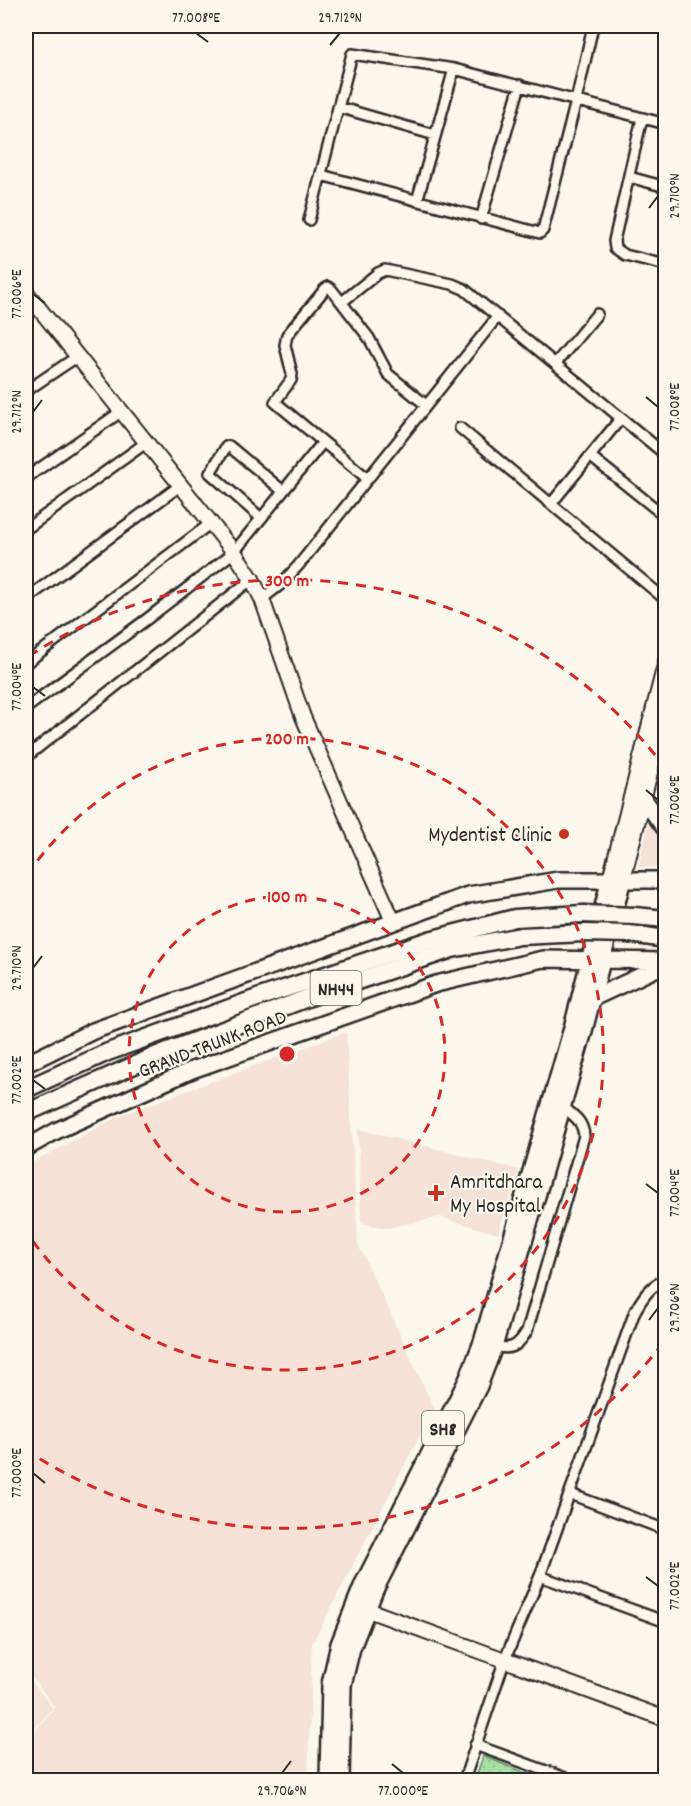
<svg xmlns="http://www.w3.org/2000/svg" width="691" height="1806" viewBox="0 0 691 1806" font-family="Dekko,sans-serif">
<style>
.built{fill:#f5e1d5}
.grass{fill:url(#grass-dots);stroke:#6a8668;stroke-width:1.5}
.lines{fill:none;stroke-linecap:round;stroke-linejoin:round}
.street-casing{stroke:#2b2b2b;stroke-width:14}
.secondary-casing{stroke:#2b2b2b;stroke-width:18}
.primary-casing{stroke:#2b2b2b;stroke-width:20}
.highway-casing{stroke:#2b2b2b;stroke-width:21}
.street{stroke:#fbf7ec;stroke-width:9}
.secondary{stroke:#fbf7ec;stroke-width:14}
.primary{stroke:#fbf7ec;stroke-width:15}
.highway{stroke:#fbf7ec;stroke-width:16}
.highway-bridge-casing{stroke:#2b2b2b;stroke-width:21;stroke-linecap:butt}
.highway-bridge{stroke:#fbf7ec;stroke-width:16}
.ticks{fill:none;stroke:#2b2b2b;stroke-width:2}
.ring{fill:none;stroke:#d62828;stroke-width:3;stroke-dasharray:10 8}
.poi-dot{fill:#c8321e;stroke:#fbf7ec;stroke-width:2}
.labels{text-anchor:middle;stroke-width:4.5;stroke-linejoin:round;paint-order:stroke}
.shield{fill:#fbf7ec;stroke:#696865;stroke-width:1.5}
.shield-label{font-size:20px;font-weight:bold;fill:#2b2b2b}
.poi-label{font-size:21px;fill:#2b2b2b;stroke:#fbf7ec;text-anchor:end}
.street-label{font-size:21px;fill:#2b2b2b;stroke:#fbf7ec}
.centre{fill:#d62828;stroke:#fbf7ec;stroke-width:3}
.ring-label{font-size:18px;text-anchor:middle;font-weight:bold;fill:#d62828;stroke:#fbf7ec;stroke-width:4.5;stroke-linejoin:round;paint-order:stroke}
.neatline{fill:none;stroke:#2b2b2b;stroke-width:2}
.ticks-label{font-size:15px;text-anchor:middle;fill:#2b2b2b}
</style>
<defs>
<pattern id="grass-dots" width="8" height="8" patternUnits="userSpaceOnUse" patternTransform="scale(1.5)"><rect width="8" height="8" fill="#a8e0a4"/><path d="M2 2h.1M6 6h.1" fill="none" stroke="#91c08d" stroke-width="1.8" stroke-linecap="round"/></pattern>
</defs>
<rect width="100%" height="100%" fill="#fbf7ec"/>
<filter id="ink" filterUnits="userSpaceOnUse"><feTurbulence type="fractalNoise" baseFrequency=".0167" numOctaves="2"/><feDisplacementMap in="SourceGraphic" scale="12" xChannelSelector="R" yChannelSelector="G"/><feConvolveMatrix kernelMatrix="1 2 1 2 8 2 1 2 1" color-interpolation-filters="sRGB"/></filter>
<g filter="url(#ink)">
<path class="built" d="M665 760V868L638 867Z
M346 1032 358 1244 434 1408 312 1644 308 1780H26V1742L55 1707 26 1670V1166L121 1115Z
M358 1129 519 1170 498 1234 440 1217 387 1228 361 1223Z
M26 1673 52 1708 26 1739Z"/>
<path class="grass" d="M483 1756 543 1780H475Z"/>
<g class="lines">
<g class="street-casing">
<path id="street" d="M338 107 435 135
M642 118 614 241 615 248 625 255 666 265
M321 175 540 233 543 230 576 101 593 26
M629 177 666 187
M417 201 454 69
M481 219 520 85
M309 220 352 54 454 69 666 124
M342 302 378 273 385 270 452 284 464 289 666 455
M556 363 597 314
M26 391 78 356
M460 428 666 600
M590 456 666 517
M26 478 122 411
M368 479 275 402 291 380 292 374 285 345 287 335 325 289 328 287 332 290 369 338 388 374 426 405
M551 504 621 418
M261 518 210 473 226 447 229 446 283 491
M26 529 147 442
M26 599 181 485
M262 599 280 585 298 566 498 316
M26 663 211 523
M26 708 147 619 234 552 323 442
M26 757 252 579
M491 1345C510 1351 517 1348 527 1331L584 1136C583 1121 574 1116 563 1107
M570 1494 666 1530
M540 1576 666 1622
M475 1745 571 1780
M464 1780 505 1659 540 1576 635 1311C643 1297 650 1286 666 1279"/>
</g>
<g class="secondary-casing">
<path id="secondary" d="M26 292 234 552 252 579 262 599 303 717 393 921
M610 879 666 661
M623 879 666 709
M357 1606 666 1719"/>
</g>
<g class="primary-casing">
<path id="primary" d="M643 798 666 830
M593 998 666 964
M26 1064 93 1031 468 895 558 880H666
M26 1148 58 1130 192 1070 436 984 543 959 666 961
M328 1780 330 1684 339 1644 363 1584 467 1380 482 1342 572 1028 610 879
M341 1780 343 1685 352 1648 375 1590 479 1386 494 1347 584 1031 623 879"/>
</g>
<g class="highway-casing">
<path id="highway" d="M634 916 666 919
M630 934 666 939
M26 1089 108 1052 260 997 429 940 515 918 583 914
M26 1113 155 1056 310 997 452 949 520 936 584 933"/>
</g>
<use href="#street" class="street"/>
<use href="#secondary" class="secondary"/>
<use href="#primary" class="primary"/>
<use href="#highway" class="highway"/>
<g class="highway-bridge-casing">
<path id="highway-bridge" d="M583 914 634 916
M584 933 630 934"/>
</g>
<use href="#highway-bridge" class="highway-bridge"/>
</g>
</g>
<path class="ticks" d="M196 33 208 42M330 45 340 33M649 208 658 196M33 294 45 303M646 397 658 407M33 412 42 400M33 687 45 696M646 790 658 800M33 968 42 956M33 1080 45 1089M646 1184 658 1193M649 1320 658 1308M33 1473 45 1483M646 1577 658 1586M392 1764 403 1773M282 1773 291 1761"/>
<g class="ring">
<circle cx="287" cy="1054" r="158"/>
<path d="M27 875A316 316 0 1 1 27 1233"/>
<path d="M663 1343A474 474 0 0 1 29 1452M29 656A474 474 0 0 1 663 765"/>
</g>
<g class="poi-dot">
<circle cx="564" cy="834" r="6"/>
<path d="M433 1184h6v6h6v6h-6v6h-6v-6h-6v-6h6z"/>
</g>
<g class="labels">
<g class="shield">
<rect x="310.5" y="971" width="51" height="34" rx="4.5"/>
<rect x="422" y="1411" width="42" height="34" rx="4.5"/>
</g>
<g class="shield-label">
<text x="336" y="995">NH44</text>
<text x="443" y="1435">SH8</text>
</g>
<g class="poi-label">
<text x="552" y="841">Mydentist Clinic</text>
<text x="450" y="1188" text-anchor="start">Amritdhara<tspan x="450" dy="24">My Hospital</tspan></text>
</g>
<g class="street-label">
<text transform="translate(212 1043) rotate(-21)" y="7">GRAND TRUNK ROAD</text>
</g>
</g>
<circle cx="287" cy="1054" r="9" class="centre"/>
<g class="ring-label">
<text x="287" y="586">300 m</text>
<text x="287" y="744">200 m</text>
<text x="287" y="902">100 m</text>
</g>
<rect width="691" height="1806" fill="none" stroke="#fbf7ec" stroke-width="66"/>
<rect x="33" y="33" width="625" height="1740" class="neatline"/>
<g class="ticks-label">
<text x="196" y="22">77.008°E</text>
<text x="340" y="22">29.712°N</text>
<text transform="translate(674 196) rotate(-90)" y="5">29.710°N</text>
<text transform="translate(16 294) rotate(-90)" y="5">77.006°E</text>
<text transform="translate(674 407) rotate(-90)" y="5">77.008°E</text>
<text transform="translate(16 412) rotate(-90)" y="5">29.712°N</text>
<text transform="translate(16 687) rotate(-90)" y="5">77.004°E</text>
<text transform="translate(674 800) rotate(-90)" y="5">77.006°E</text>
<text transform="translate(16 968) rotate(-90)" y="5">29.710°N</text>
<text transform="translate(16 1080) rotate(-90)" y="5">77.002°E</text>
<text transform="translate(674 1193) rotate(-90)" y="5">77.004°E</text>
<text transform="translate(674 1308) rotate(-90)" y="5">29.706°N</text>
<text transform="translate(16 1473) rotate(-90)" y="5">77.000°E</text>
<text transform="translate(674 1586) rotate(-90)" y="5">77.002°E</text>
<text x="282" y="1795">29.706°N</text>
<text x="403" y="1795">77.000°E</text>
</g>
</svg>
